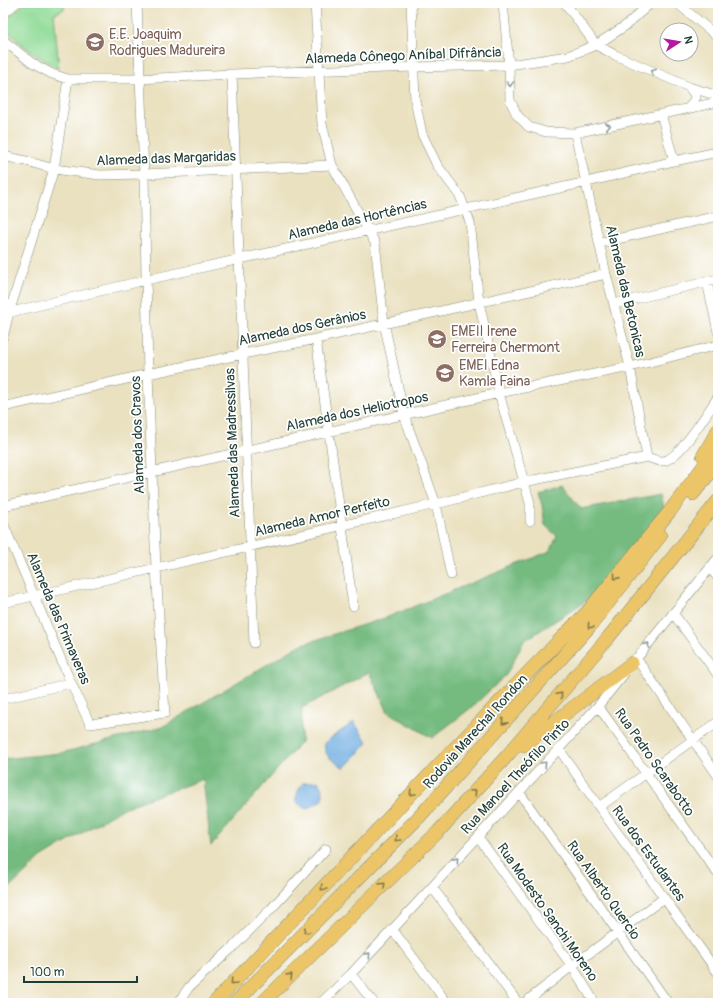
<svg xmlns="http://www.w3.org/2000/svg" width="721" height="1006" viewBox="0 0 721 1006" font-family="Pangolin,sans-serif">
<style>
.green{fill:#90db97;stroke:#588c66}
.forest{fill:#74bb80;stroke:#4a7c5a}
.water{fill:#70ade2;stroke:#48758b}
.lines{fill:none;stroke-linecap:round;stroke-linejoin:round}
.minor-casing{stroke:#848f7a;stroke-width:10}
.highway-casing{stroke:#848f7a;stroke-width:14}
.minor{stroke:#fff;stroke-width:9}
.highway{stroke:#edc569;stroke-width:13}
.oneway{stroke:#8f9e9a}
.oneway2{stroke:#7c7a4c}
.labels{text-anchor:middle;stroke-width:3.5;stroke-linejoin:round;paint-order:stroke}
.education-label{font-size:14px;fill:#785e54;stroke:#fff;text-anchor:start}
.street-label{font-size:14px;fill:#1f3d34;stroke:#fff}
</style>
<rect width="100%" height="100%" fill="#fff"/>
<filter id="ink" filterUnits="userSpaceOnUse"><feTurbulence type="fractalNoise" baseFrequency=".025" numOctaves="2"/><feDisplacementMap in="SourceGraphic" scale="8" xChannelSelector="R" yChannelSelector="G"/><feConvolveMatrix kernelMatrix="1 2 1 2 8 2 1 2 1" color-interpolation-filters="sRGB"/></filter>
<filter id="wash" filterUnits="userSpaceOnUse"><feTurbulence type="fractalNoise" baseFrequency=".012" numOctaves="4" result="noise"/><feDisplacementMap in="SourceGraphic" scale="16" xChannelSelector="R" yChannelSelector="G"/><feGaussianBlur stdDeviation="0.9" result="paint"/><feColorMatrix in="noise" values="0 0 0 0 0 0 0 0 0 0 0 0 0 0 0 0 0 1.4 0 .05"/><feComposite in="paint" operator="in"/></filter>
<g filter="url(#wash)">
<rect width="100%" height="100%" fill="#eae1c0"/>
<path class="green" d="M25 3H65L64 9 54 14 59 69C36 56 21 46 3 26L6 20Z"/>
<path class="forest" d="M562 485 581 509 661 494 665 512 586 601 524 641 506 675 472 707 432 738 388 712 369 672 302 708 301 742 211 846 203 779 123 808 41 858 3 894V759L61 753 162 727 300 645 388 617 550 551 557 536 545 525 542 505 538 492Z"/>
<path class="water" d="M354 722 368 743 344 768C333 759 325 759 324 743Z
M318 781 323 791V800L306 809 295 801 298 791 303 783Z"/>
</g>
<g filter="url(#ink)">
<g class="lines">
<g class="minor-casing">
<path id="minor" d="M315 3 322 124 332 165 375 243 384 323 404 415 436 504 451 575
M411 3 415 100 422 134 437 165 460 196 470 222 479 302 499 393 530 503V521
M503 3 509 65 510 100 517 115 529 127 546 132 575 133 718 102
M565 3 596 45 615 55 689 87 718 96
M677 3 718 37
M3 14 16 3
M3 40 32 63 52 74 68 79H139L232 74 413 67 509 65 568 56 596 45 625 26 651 3
M232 74 254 643
M688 109 696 97 689 87
M661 114 674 161
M575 133 606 274 630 367 647 457
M3 156 26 161 54 169 100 175 144 174 332 165
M599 243 718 216
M707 282 718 332
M614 304 718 279
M3 314 146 280 587 182 674 161 718 152
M3 337 9 313 54 169 68 79
M316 339 353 606
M3 407 148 374 316 339 606 274
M3 506 499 393 630 367 718 345
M3 523 71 683 90 724 165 713 156 568 148 374 144 174 137 3
M710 567 718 578
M3 603 436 504 524 482 647 457C651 458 657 461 662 461 678 462 708 411 718 397
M673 613 718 675
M636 658 718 776
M3 699 71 683
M598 706 718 874
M559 749 599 807 718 973
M519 792 668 1003
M599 807 718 722
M478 837 572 966 595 1003
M432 887 518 1003
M392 929 447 1003
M351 974 374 1003
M178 1003 189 987 231 949 271 909 326 849
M321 1003 351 974 432 887 598 706 718 558
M524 1003 572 966 664 898"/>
</g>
<g class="highway-casing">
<path id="highway" d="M703 456 718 430
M693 494 718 463
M524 745 632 663
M214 1003 449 754 588 611 670 511 718 447
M235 1003 420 816 591 625 660 536
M262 1003 438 832 506 757 608 638 718 501"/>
</g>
<use href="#minor" class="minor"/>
<use href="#highway" class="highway"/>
</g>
<defs><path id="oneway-chevron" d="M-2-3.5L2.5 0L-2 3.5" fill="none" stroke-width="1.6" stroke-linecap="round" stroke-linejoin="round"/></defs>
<g class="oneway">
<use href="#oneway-chevron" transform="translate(653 72) rotate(-157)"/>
<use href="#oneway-chevron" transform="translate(510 84) rotate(88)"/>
<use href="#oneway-chevron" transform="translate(608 126) rotate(-12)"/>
<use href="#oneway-chevron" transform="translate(647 645) rotate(-51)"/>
<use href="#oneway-chevron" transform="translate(544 764) rotate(-47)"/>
<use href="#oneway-chevron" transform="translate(456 860) rotate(-48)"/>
<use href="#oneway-chevron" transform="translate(368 955) rotate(-48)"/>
</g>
<g class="oneway2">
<use href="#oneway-chevron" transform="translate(616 577) rotate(129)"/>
<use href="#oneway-chevron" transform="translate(590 626) rotate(130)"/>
<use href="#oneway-chevron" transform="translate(560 695) rotate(-49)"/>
<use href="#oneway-chevron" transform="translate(504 722) rotate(132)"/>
<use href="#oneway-chevron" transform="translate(474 792) rotate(-47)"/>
<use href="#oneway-chevron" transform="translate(412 793) rotate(133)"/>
<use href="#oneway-chevron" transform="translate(397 839) rotate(135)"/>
<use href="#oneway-chevron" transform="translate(383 885) rotate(-44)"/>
<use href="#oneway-chevron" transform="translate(323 888) rotate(133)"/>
<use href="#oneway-chevron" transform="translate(306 931) rotate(135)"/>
<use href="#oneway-chevron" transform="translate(290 976) rotate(-44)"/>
<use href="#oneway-chevron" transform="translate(233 982) rotate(133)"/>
</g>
</g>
<defs>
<g id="school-disc" transform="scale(1)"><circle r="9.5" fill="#8d6e63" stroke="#fff"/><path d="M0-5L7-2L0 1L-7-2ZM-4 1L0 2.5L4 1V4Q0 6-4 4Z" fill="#fff"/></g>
</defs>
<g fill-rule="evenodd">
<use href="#school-disc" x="95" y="42"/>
<use href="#school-disc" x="437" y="339"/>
<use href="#school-disc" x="445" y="373"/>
</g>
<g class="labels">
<g class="education-label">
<text x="109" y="39">E.E. Joaquim<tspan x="109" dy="16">Rodrigues Madureira</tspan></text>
<text x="451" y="336">EMEII Irene<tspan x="451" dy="16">Ferreira Chermont</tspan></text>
<text x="459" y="370">EMEI Edna<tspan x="459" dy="16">Kamla Faina</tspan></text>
</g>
<g class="street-label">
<text transform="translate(403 55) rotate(-2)" y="5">Alameda Cônego Aníbal Difrância</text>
<text transform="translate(166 158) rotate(-2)" y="5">Alameda das Margaridas</text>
<text transform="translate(357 219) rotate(-13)" y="5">Alameda das Hortências</text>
<text transform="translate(626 291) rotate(77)" y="5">Alameda das Betonicas</text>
<text transform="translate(302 327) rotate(-12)" y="5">Alameda dos Gerânios</text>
<text transform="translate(357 411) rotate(-12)" y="5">Alameda dos Heliotropos</text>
<text transform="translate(137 435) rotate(-92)" y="5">Alameda dos Cravos</text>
<text transform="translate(232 443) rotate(-92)" y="5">Alameda das Madressilvas</text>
<text transform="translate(322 516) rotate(-13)" y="5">Alameda Amor Perfeito</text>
<text transform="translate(59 618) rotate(67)" y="5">Alameda das Primaveras</text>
<text transform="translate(475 731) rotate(-48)" y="5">Rodovia Marechal Rondon</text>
<text transform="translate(655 762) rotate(55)" y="5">Rua Pedro Scarabotto</text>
<text transform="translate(515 776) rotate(-47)" y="5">Rua Manoel Theófilo Pinto</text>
<text transform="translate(649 853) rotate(54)" y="5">Rua dos Estudantes</text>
<text transform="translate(604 890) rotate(55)" y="5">Rua Alberto Quercio</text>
<text transform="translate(548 912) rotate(55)" y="5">Rua Modesto Sanchi Moreno</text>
</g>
</g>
<rect width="721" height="1006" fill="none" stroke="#fff" stroke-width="16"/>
<g transform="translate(679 42) rotate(78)"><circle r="19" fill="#ffffff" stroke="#a5b1ae"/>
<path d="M0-3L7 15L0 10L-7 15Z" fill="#b5179e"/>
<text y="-6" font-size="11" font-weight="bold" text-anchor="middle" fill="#1f3d34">N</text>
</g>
<path d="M24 976v6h113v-6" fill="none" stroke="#1f3d34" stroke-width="2"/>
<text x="30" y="976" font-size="12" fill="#1f3d34" stroke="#ffffff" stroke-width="3" paint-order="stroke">100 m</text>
</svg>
